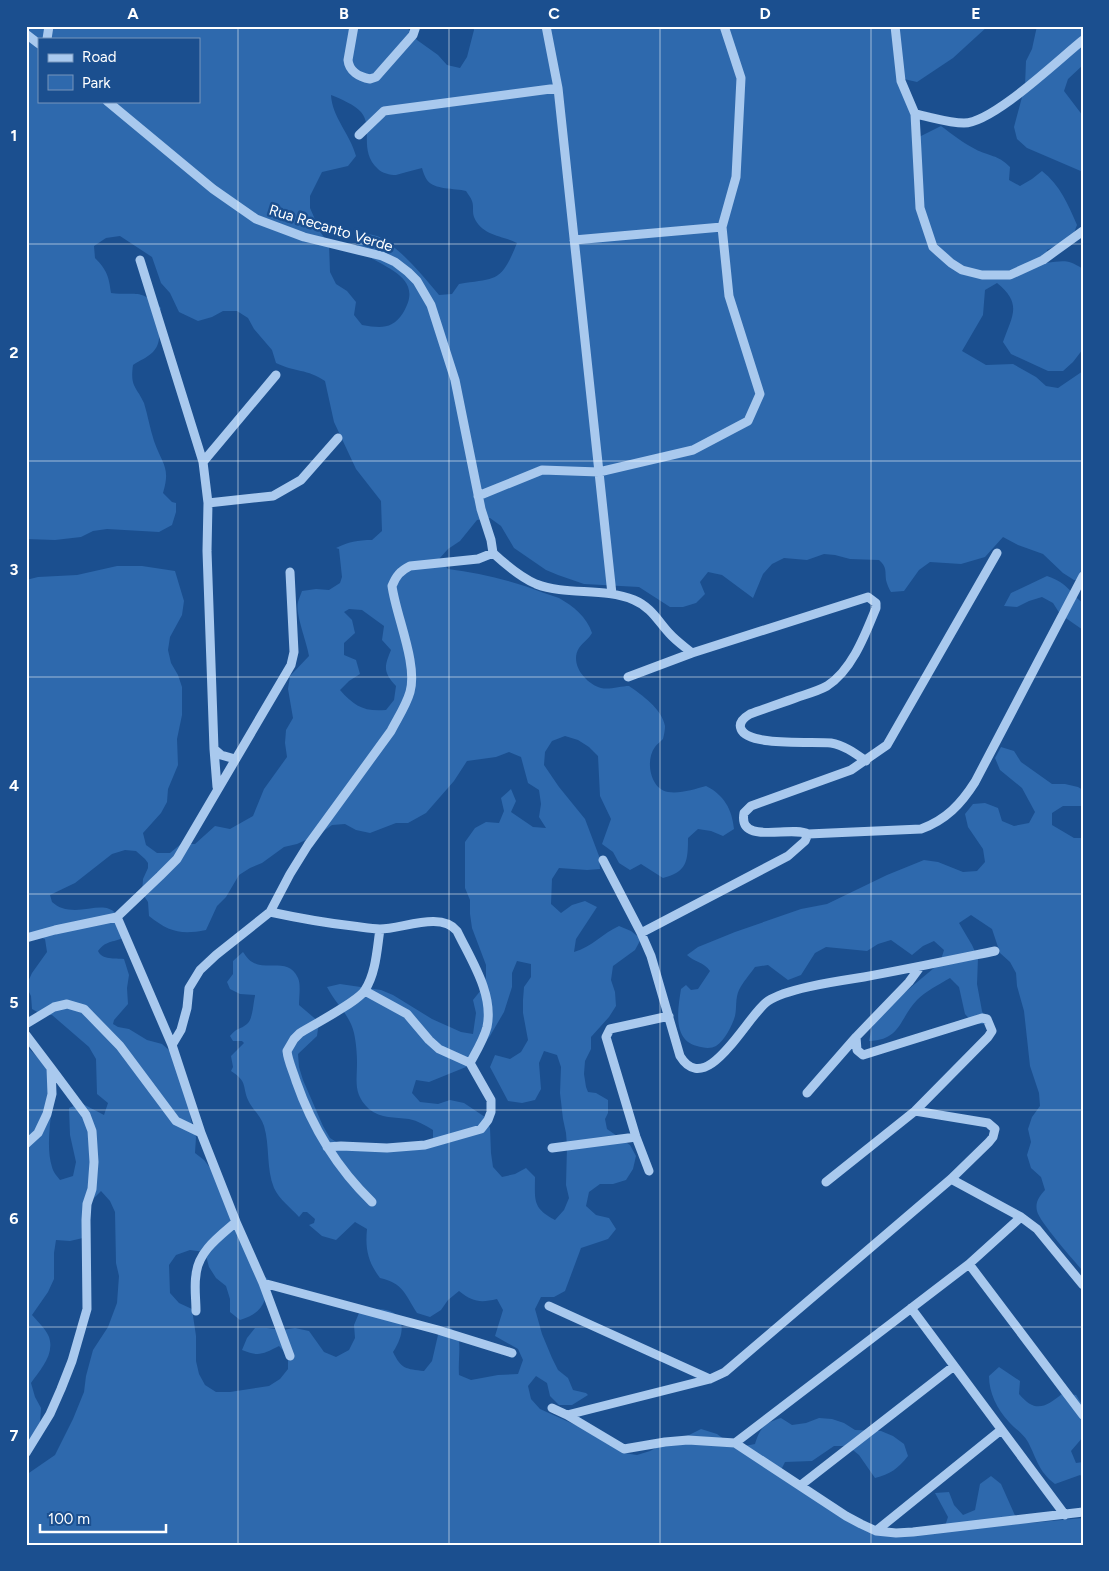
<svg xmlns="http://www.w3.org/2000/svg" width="1109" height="1571" viewBox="0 0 1109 1571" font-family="Figtree,sans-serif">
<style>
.green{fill:#2e69ad;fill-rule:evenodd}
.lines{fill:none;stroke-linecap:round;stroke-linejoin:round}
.minor{stroke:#a9c9ee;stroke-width:9}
.grid{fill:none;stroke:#fff;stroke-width:1;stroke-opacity:0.55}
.labels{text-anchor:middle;stroke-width:5;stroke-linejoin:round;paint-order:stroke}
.street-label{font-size:15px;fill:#fff;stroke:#1b4f8f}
.neatline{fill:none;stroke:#fff;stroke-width:2}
.grid-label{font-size:16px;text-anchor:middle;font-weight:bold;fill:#fff}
</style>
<rect width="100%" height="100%" fill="#1b4f8f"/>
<path class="green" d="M26 26H406L417 40 438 55 447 65 460 68 467 57 474 30 473 26H988L953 58 917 82 904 79 917 138 941 126C952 134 963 143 975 149 990 157 997 154 1010 167L1009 180 1020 186 1032 179 1042 171C1060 185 1068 204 1077 225L1072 238 1047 250 1046 263C1064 261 1067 259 1083 269V349L1073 362 1063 371H1048L1011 354 1003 342C1012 316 1023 304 997 283L985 290 983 315 962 351 986 365 1013 364 1036 377 1046 386 1058 388 1083 371V533L1081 545 1083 549V580H1074L1063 573 1043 554 1018 545 1003 537 985 557 961 564 930 562 919 570 904 591 891 592C889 589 887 584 886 580 885 571 887 567 879 560L850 559 835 555 824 554 807 560 784 558 772 564 763 574 753 598 722 575 708 572 700 582 705 594 696 603 683 607H670L639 587 584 584 558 575 546 570 514 548 501 526 490 518 477 520 460 541 448 549 439 559 448 569C480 573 514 581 544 593 549 595 554 596 559 598 573 606 587 617 592 633 589 639 583 642 579 648 569 664 586 684 601 688 609 690 621 686 629 686 642 695 662 709 665 726 665 730 664 735 663 739 661 741 657 744 655 747 645 760 650 789 668 792 680 794 695 789 706 786 724 795 732 809 734 829L723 836 711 831 698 829 688 838C688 861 687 872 663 878L641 864 630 870 619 863 613 852 602 844 611 819 600 796 598 756 589 747 578 740 565 736 552 741 545 752 544 765 559 787 585 819 599 856 600 869 587 870 559 868 552 879 551 904 561 913 572 905 585 901 597 907 576 939 574 952C592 947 603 933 619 926L631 931 641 939 635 950 613 966 611 980 615 992 616 1006 609 1017 591 1037V1049L585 1061 584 1074 586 1087 588 1092 596 1093 608 1100V1113L605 1119 607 1129 630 1145 636 1156 633 1169 626 1180 613 1184H600L589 1192 586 1206 596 1215 609 1218 616 1229 608 1239 581 1248 565 1291 554 1297H541L535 1309 542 1334 552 1358 558 1370 568 1378 573 1390 586 1393 588 1395 572 1405H559L550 1396 547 1383 536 1376 528 1386 531 1399 540 1409 589 1431 624 1453 637 1455 650 1451 673 1439 687 1436 701 1429 717 1434 728 1442 740 1447 755 1444C760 1427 765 1423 781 1418L792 1425 806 1423 819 1418 832 1419 844 1423 855 1430 881 1431 893 1436 904 1444 908 1456C898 1469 890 1474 875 1478L859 1455 848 1446H834L812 1461 785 1462 779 1474 836 1504 856 1522 879 1529 892 1528 904 1533 944 1529 948 1517 935 1493 949 1492 954 1505 963 1515 975 1510 980 1484 991 1476 1001 1484 1017 1520 1030 1523 1083 1518V1545H26V1475L55 1455 73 1419 84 1392 86 1376 93 1350 108 1327 117 1303 119 1276 116 1263 115 1212 110 1201 101 1191 92 1200 90 1213 83 1238 70 1241 56 1240 54 1253V1279L48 1292 32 1315C37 1321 46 1329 49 1337 55 1355 40 1370 31 1383L35 1397 41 1408 40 1423 26 1453V1046L56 1075C54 1102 44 1142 52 1167 53 1172 57 1176 60 1180L73 1176 76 1162 70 1135 69 1108 81 1103 104 1115 108 1103 97 1094 96 1059 89 1047 52 1015H43L32 1009 31 996 26 986 32 973 47 952 45 939 33 935 26 936V580L38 577 77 575 117 566H142L175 571 184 601 182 615 170 637 168 650 171 663 178 675 182 687V715L177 739 178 765 168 789 167 802 161 813 143 833 146 845 157 853H170L181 844H195L215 826 230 829 253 816 264 789 287 757 285 743 286 730 293 718 288 689 290 676 309 656C307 642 295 614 298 602 299 598 301 594 302 591L316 589 329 590 340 583 342 577 339 549 336 548C348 542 358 540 372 540L382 531 381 501 356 469 334 422 325 381C308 369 294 372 276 363L272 350 254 329 248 318 237 311H223L212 317 198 321 179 312 170 293 161 283 152 257 120 236 106 238 94 246 95 258C107 270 109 277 111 293 137 296 139 288 161 308 155 323 165 340 153 352 147 358 140 360 133 365 130 387 136 386 144 403 148 416 150 429 154 441 162 464 171 467 163 493L172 502 176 503V512L172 525 159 532 107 529 93 531 81 537 55 540 26 539ZM39 39H199V101H39ZM331 95C341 99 355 105 361 112 374 127 358 151 378 169 382 173 390 175 396 175 404 173 413 170 422 168 423 172 425 177 427 180 434 190 455 188 466 191 468 194 471 198 472 201 474 206 472 212 474 217 482 236 501 235 517 243 501 283 497 278 459 284L452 294 439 295C423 276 403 251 381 238 377 235 371 235 366 233L355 240C357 244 360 250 364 253 385 269 425 277 403 313 392 330 380 328 362 325L354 315 356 302 347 291 336 284 330 272 329 244 321 233 310 208V196L322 172 348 166 356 156C350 134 332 117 331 95ZM349 609 362 610 384 626 382 640 391 650C384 667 383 672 396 686L394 700 386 710C364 712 354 706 340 690L349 681 360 674 356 660 344 655V643L355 633 352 620 344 612ZM509 752 521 757 528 783 539 790 541 804 539 817 546 828 533 827 511 812 516 801 511 789 501 798 504 811 499 823 486 822 475 828 465 842V888L470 900V914L472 928 486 965V977L481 990 473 1000 476 1013 473 1034 461 1032 432 1019 393 995 381 990 340 984 327 987C335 1003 350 1015 354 1033 356 1042 357 1054 357 1063 357 1082 353 1094 369 1109 381 1119 395 1117 409 1119 418 1121 425 1125 433 1130V1143L341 1145 330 1138 323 1126 303 1080 299 1067 298 1054 317 1036 319 1022 299 1005C299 997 301 984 298 978 289 958 269 970 254 963 249 961 246 956 243 952L233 961V974L227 982 230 989 240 994 255 995V996C253 1004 253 1019 247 1024 240 1030 237 1027 230 1036L233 1041H242L244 1043 231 1056 233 1067 231 1071C248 1082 242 1086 248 1100 252 1109 261 1116 264 1126 270 1146 266 1168 274 1188 279 1199 291 1208 299 1217L303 1212H307L315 1219 314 1223 309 1225 322 1236 336 1240 355 1222 367 1229C365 1249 368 1262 380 1278 403 1283 405 1294 417 1313L430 1317 441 1310 448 1300 459 1291C473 1302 480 1303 497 1299L503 1310 495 1336 518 1349 523 1360 518 1374 498 1375 471 1380 459 1375C458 1360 461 1348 458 1334L448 1326 438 1335 432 1361 424 1371C406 1369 401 1369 393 1352 415 1318 392 1301 359 1313L354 1325 355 1338 349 1350 336 1357 324 1352 309 1331 295 1328 282 1330 267 1328H255L247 1338 242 1350C259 1357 263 1354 279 1346L288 1356V1369L280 1379 269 1386 230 1392H216L205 1385 199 1374 196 1361V1336L192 1309 179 1303 170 1293 169 1265 176 1255 190 1250 205 1252 209 1267 216 1278 226 1286 230 1299V1312L240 1320C263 1313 266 1302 269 1280L263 1275 218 1178 204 1160 195 1153 196 1137 191 1120 189 1104 170 1051 162 1044 147 1040 129 1029 118 1027 113 1024 114 1020 128 1004 127 988 129 975 124 959C115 958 102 960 98 951 107 939 115 943 124 937 117 888 90 917 62 908 58 907 55 904 52 902L50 895 75 883 112 854 125 850 136 851 145 859 148 863V868L143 879 142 893 148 902 149 916C169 932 181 935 206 930L217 906 226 897 239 875 250 868 262 863 284 847 297 844 321 833 332 825 345 824 356 830 370 833 396 823H408L426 813 454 781 467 761 496 757ZM517 961 531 964V977L524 987 523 1000V1013L528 1040 521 1052 510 1059 495 1055 490 1067 508 1101 522 1103 535 1100 541 1089 539 1063 544 1051 557 1055 561 1067 560 1093 563 1119 566 1133 567 1146 566 1185 569 1198 564 1210 555 1220C532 1208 535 1200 535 1177L526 1168 515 1174 502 1177 493 1167 491 1153 490 1128 485 1117 464 1103 450 1100 438 1104 420 1102 412 1093 416 1080 429 1082 466 1067 490 1036 504 1012 512 987V973Z
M1037 26H1083V65L1068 79 1064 91 1083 116V172L1027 148 1017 139 1014 127 1025 86 1026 61 1032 49Z
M1047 576C1070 584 1067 591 1083 603V630L1060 614 1053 603 1042 597 1029 601 1017 607 1004 606 1011 593Z
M1001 747 1014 751 1021 762 1052 784H1065L1078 787 1083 790V806H1063L1052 813V825L1074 838H1083V1271C1074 1261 1039 1221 1037 1211 1035 1202 1039 1197 1045 1190L1041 1177 1031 1168 1027 1155 1031 1142 1028 1129 1032 1117 1040 1106 1039 1093 1030 1066 1024 1011 1017 986 1016 973 1010 962 1000 953 992 929 971 915 959 923 972 945 978 958 977 984 982 1011 987 1024H974L965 1014 959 987 950 978C938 985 926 991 917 1000 899 1019 901 1040 869 1041L872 1027 879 1017 898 998 940 963 944 950 934 941 923 946 912 955 891 940 878 944 867 951 826 947 815 953 801 975 788 980 768 965 755 967C750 974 743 982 739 990 735 999 737 1007 735 1016 732 1026 725 1040 716 1046 711 1049 703 1048 697 1046 672 1040 678 1008 681 989L686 985 691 990 698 989 710 971C704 962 694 962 687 955L698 947 735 932 801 909 827 904 887 875 924 860 938 862 963 872 977 871 985 862 983 849 968 827 965 814 973 804 985 803 998 808 1002 821 1014 826 1029 823 1035 812 1022 788 1000 770 995 758Z
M999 1367 1020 1381 1019 1394C1035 1413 1045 1408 1063 1393L1076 1395 1083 1406V1437L1071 1451 1076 1463 1083 1462V1477L1080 1475 1055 1484C1038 1471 1037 1459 1028 1442 1023 1433 1015 1429 1009 1422 997 1409 989 1393 989 1376Z"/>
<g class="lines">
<path class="minor" d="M354 26 348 60C349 71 359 77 370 79L376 77 413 35 416 26
M546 26 558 88 612 594
M895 26 901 81 915 114 920 208 933 247 951 263 962 270 982 275H1010L1043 260 1083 231
M26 34 39 44
M47 39 49 26
M107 101 213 189 256 219 304 237 382 256 395 262 408 272 417 281 431 305 455 380 481 509 491 540 493 553
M915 114C931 117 949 123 964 123 993 123 1059 59 1083 40
M359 135 384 111 558 88
M574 240 722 227 736 177 741 78 724 26
M140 260 203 462 208 503 207 551 214 749 217 787
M203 462 276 375
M478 496 542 470 599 472 693 450 748 421 760 394 729 296 722 227
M208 503 273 496 301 480 338 438
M997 553 887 745 851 770 751 806 744 813C738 846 791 825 808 834L921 829C946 820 961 804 975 782L1083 576
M628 677 692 653 868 597 876 603V608C865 635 852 670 827 686 818 691 807 694 798 697 782 703 766 708 750 714 745 717 738 722 741 729 748 747 815 741 831 743 844 745 856 754 866 761
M214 749 221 755 235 759
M603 860 641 933 651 956 680 1056C707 1100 747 1015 768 1001 787 988 839 981 864 977 908 969 951 960 995 951
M270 912C298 918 325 923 353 926 362 927 371 929 380 929 402 929 441 911 457 931 471 960 494 994 487 1027 484 1039 476 1052 470 1063
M117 917 172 1045 201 1133 236 1222 263 1283 290 1356
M641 933 788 856 805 841 808 834
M26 938 55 930 117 917 160 876 177 859 291 665 294 652 290 572
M26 1024 54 1007 67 1004 84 1009 120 1046 176 1121 201 1133
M26 1035 51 1068 52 1094 47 1114 38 1133 26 1144
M172 1045 181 1030 187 1008 189 988 200 970 216 955 270 912 290 874 308 845 391 731C397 719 406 706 410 692 418 664 396 616 392 586 396 576 400 571 410 566L478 559 493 553C506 565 520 577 536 584 567 596 603 587 634 600 651 607 658 621 669 633 676 641 685 647 692 653
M807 1093 856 1037 909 982 920 967
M327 1147 341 1146 387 1148 425 1145 481 1129 488 1120 491 1112V1100L470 1063 439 1049 429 1040 407 1014 365 991
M552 1148 636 1137
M649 1171 636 1137 606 1037 610 1029 669 1016
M951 1179 1021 1217 1037 1229 1083 1285
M826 1182 915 1111 988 1037 992 1031 987 1019 982 1018 863 1055 857 1050 856 1037
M372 1202C337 1168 312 1127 296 1081 293 1071 288 1061 287 1051L294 1039 300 1033C313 1025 359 1001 365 990 376 973 377 949 380 929
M969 1264 1083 1415
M263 1283 438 1330 512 1353
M549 1306 710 1379
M911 1308 1065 1515
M196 1311C196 1299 194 1286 196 1275 198 1251 220 1236 236 1222
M552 1408 567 1415 624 1449 665 1442 688 1440 735 1443 969 1264 1021 1217
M567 1415 710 1379 725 1372 951 1179 989 1142 993 1137 995 1129 988 1123 915 1111
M735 1443 846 1516 861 1524 876 1531 896 1533 913 1532 1083 1512
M26 1453 50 1414 61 1389 72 1361 87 1309 86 1220 87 1204 92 1189 94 1162 92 1131 86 1115 51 1068
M801 1485 954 1366
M876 1531 1001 1430"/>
</g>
<path class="grid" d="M238 26V1545M449 26V1545M660 26V1545M871 26V1545M26 244H1083M26 461H1083M26 677H1083M26 894H1083M26 1110H1083M26 1327H1083"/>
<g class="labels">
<g class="street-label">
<text transform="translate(331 228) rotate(17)" y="5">Rua Recanto Verde</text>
</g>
</g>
<rect width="1109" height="1571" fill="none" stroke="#1b4f8f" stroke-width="55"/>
<rect x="38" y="38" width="162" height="65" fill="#1b4f8f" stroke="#7695bc"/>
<rect x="48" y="54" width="25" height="8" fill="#a9c9ee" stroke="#7695bc"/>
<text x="82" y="62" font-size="15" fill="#ffffff">Road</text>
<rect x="48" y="75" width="25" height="15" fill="#2e69ad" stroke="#7695bc"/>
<text x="82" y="88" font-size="15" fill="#ffffff">Park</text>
<path d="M40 1524v8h126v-8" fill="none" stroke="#ffffff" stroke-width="2.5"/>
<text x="48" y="1524" font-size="15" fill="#ffffff" stroke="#1b4f8f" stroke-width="4" paint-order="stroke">100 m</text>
<rect x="28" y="28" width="1054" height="1516" class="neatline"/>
<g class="grid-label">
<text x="133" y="19">A</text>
<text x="344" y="19">B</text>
<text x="554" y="19">C</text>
<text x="765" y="19">D</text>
<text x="976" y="19">E</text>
<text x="14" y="141">1</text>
<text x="14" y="358">2</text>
<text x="14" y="575">3</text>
<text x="14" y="791">4</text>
<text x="14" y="1008">5</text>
<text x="14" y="1224">6</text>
<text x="14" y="1441">7</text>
</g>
</svg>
